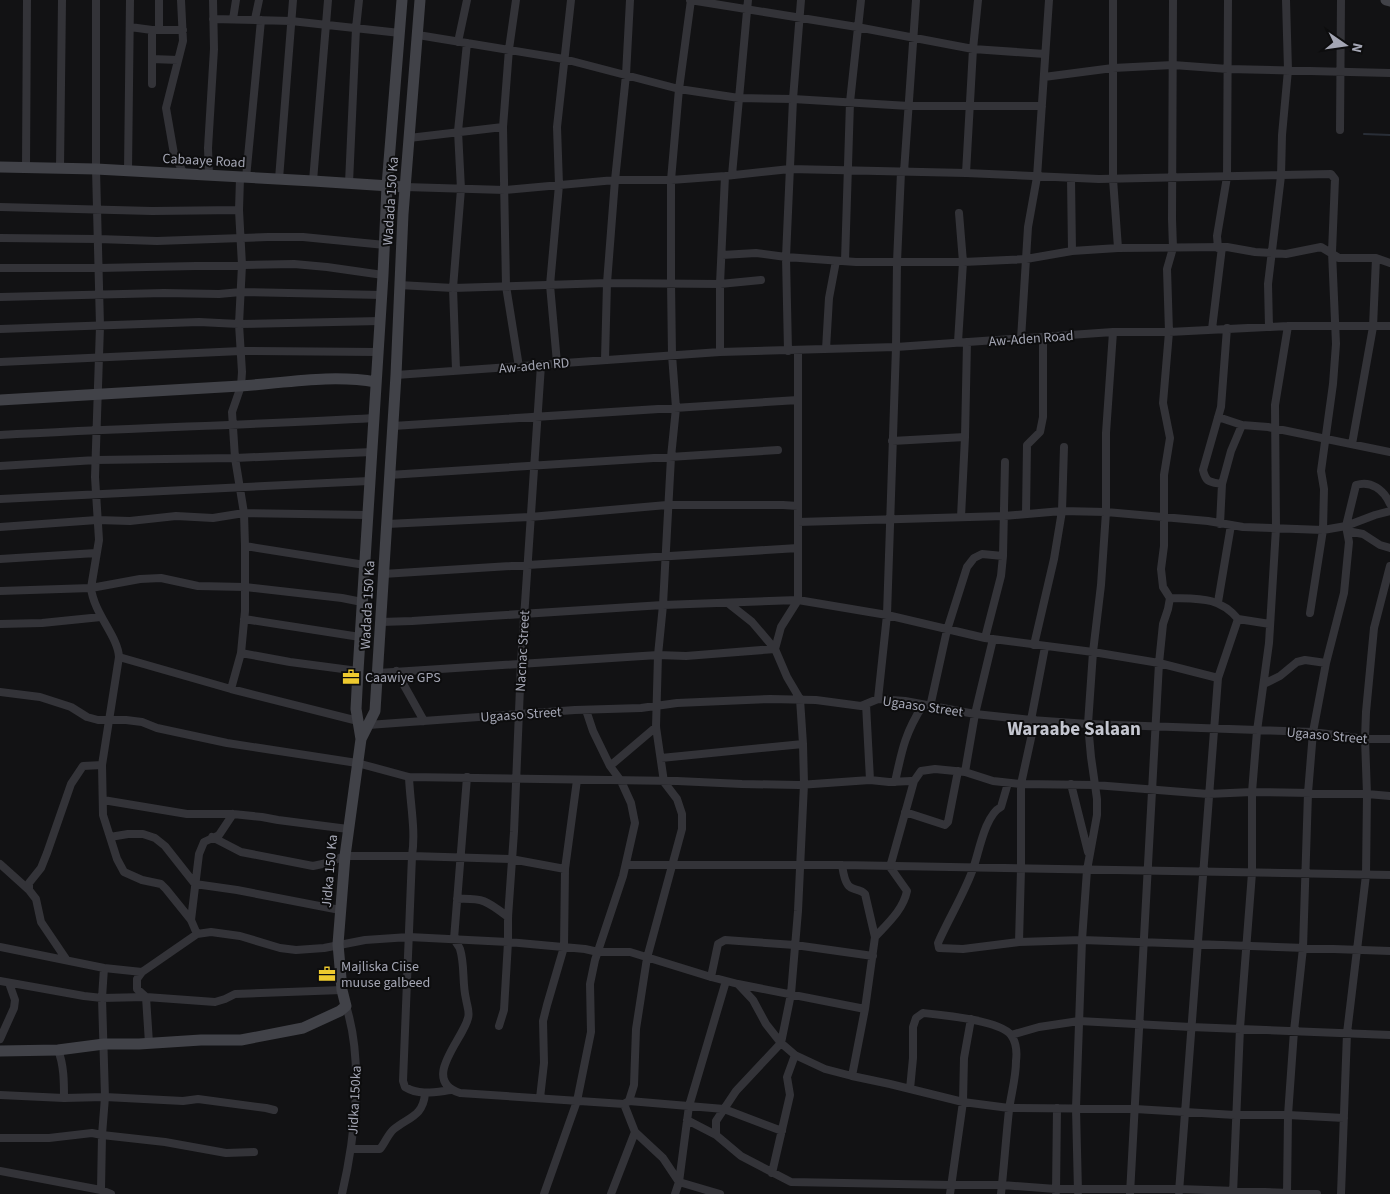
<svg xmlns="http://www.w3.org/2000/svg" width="1390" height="1194" viewBox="0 0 1390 1194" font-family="'Source Sans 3',sans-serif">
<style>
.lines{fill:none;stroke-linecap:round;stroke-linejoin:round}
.stream{stroke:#292e37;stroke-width:2}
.street{stroke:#333338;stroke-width:8}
.secondary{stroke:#414248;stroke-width:11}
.labels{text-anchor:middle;stroke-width:4;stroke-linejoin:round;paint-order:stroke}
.street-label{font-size:14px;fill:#a4a6b4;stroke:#0d0d0e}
.poi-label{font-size:14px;fill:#a4a6b4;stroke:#0d0d0e;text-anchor:start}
.district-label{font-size:19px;font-weight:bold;fill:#c4c6d0;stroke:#0d0d0e}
</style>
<rect width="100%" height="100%" fill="#121214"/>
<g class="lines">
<path class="stream" d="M1364 134 1390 135"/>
<path class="street" d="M96 0V169L100 326 95 477 99 540 91 588C94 614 118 636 119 657L231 689 358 721
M181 0 183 41 166 108 174 154 184 174
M516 0 509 49 503 127 506 286 519 367
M690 0 857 27 973 49 1045 54
M1113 0V179L1118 248
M213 19 291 21 400 33
M233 19 236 0
M255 19 259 0
M130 27 152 30H183
M159 30V0
M418 35 564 59 679 89 739 98 793 99 909 106H1042
M458 42 467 0
M152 59 178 60
M1044 77 1113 68 1173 65 1228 69 1390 73
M152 84V30
M1340 130 1341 0
M409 138 503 127
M26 167 27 0
M60 168 62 0
M128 171 130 0
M904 172 916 0
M966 173 973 49 978 0
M732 175 748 0
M209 176 208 148 214 49 213 0
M246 178 261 20
M1071 178 1072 251
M279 179 293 0
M313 181 328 0
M349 183 356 28 359 0
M405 187 505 190 615 180H671L725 176 790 169 966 173 1099 179 1331 174 1335 179 1332 252 1336 344 1333 384 1321 471 1324 489 1323 530 1310 613
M0 207 152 211 239 210
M0 238 98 239 157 241 268 237H303L385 245
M1218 248 1217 236 1227 177 1228 0
M722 255 756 253 786 257 856 262H963L1026 259 1072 251 1118 248 1227 247 1255 252 1286 254 1321 247 1339 258H1376
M845 261 850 102 861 0
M0 268H99L294 264 327 267 383 275
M399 285 453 288 607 283 720 284 761 280
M0 297 164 293 219 294 241 292 382 295
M1269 327 1268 284 1281 176 1282 135 1288 70 1286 0
M0 329 199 322 239 324 380 321
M1212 329 1222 247
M1021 339 1028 227 1037 177 1049 0
M958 342 963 262 959 213
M826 349 829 298 836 261
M798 350V600L781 627 775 649 787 677 800 699 803 744 804 784 798 911 791 994 781 1043 736 1091 716 1121V1135L741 1156 791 1182 951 1185H1002L1056 1189H1179L1317 1194
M788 351 786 257 793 99 801 0
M720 352V284L725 176
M605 359 607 283 615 180 626 75 630 0
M0 362 241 351 378 352
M557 363 550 285 559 185 557 127 571 0
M456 370 453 288 461 189 458 131 467 43
M396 375 720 352 896 347 1113 332H1169L1288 326H1390
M1218 417 1242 425
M393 426 798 400
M0 435C125 428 249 425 374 418
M892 441 965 437
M1352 444 1373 327 1376 258 1390 263
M0 466 96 460 235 458 372 452
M389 475 778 450
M1222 484C1210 482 1206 483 1203 470L1221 407 1227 328
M0 499 369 481
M1026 514 1027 445 1040 432 1043 417V337
M961 517 965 437 967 342
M798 522 1004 516 1062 511 1106 512 1208 521 1243 527 1323 530 1346 526 1375 515 1390 511
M387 524 530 517 667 505H783L798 506
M1220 524 1222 484 1231 451 1242 425 1268 427 1390 452
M0 527 97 520 130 521 176 516 213 518 244 513 367 515
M1347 531 1363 534 1380 545 1390 548
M245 546 365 565
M0 559 96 553
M383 574 798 548
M0 591 91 588 140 579 161 578 198 586 245 587 342 598 362 602
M1170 598 1163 587 1161 569 1164 546V475L1170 438 1163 403 1169 332 1167 269 1173 248 1172 219 1173 0
M1218 602 1231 525
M728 603 752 622 775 649
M244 619 360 637
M381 622 412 621 663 605 798 600 887 615 985 638 1093 652 1159 663 1218 678 1179 1192
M0 624 42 623 101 617
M985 638 1001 576 1003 556 1005 462
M1034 645 1054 559 1062 511 1064 447
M241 653 290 662 358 671
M119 657 102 765 103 815 117 859 124 872 142 880 161 884 166 889 191 920 197 934
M396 671 424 721
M378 673 658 655 686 656 775 649
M1218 678 1238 619
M1264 684 1280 676 1297 662 1305 660 1326 663
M231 689 241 653 245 611V546L244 513 235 458 232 412 241 386 242 372 239 324 242 265 239 210 240 178
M0 692 40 697 71 707 87 717 98 720H126L142 722 157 728 227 743 357 763 409 777 677 781 742 784 799 785 870 780 889 782 911 781H914L921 771 935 769 965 772 993 781 1021 784 1095 785 1208 794 1252 792 1367 794 1390 796
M878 699 887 615 896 347 897 262 901 172
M866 704 870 780
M930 707 947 630 967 567 974 558 982 554 1003 556
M586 710 593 731 610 766
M1031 720 1045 647
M368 725 575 710 641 708 677 703 770 699 816 700 861 706 878 699 905 701 975 714 1031 720 1088 724 1313 732 1365 739H1390
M661 758 803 744
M965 772 975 714 993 639
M409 777C410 803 416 830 412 856L403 1081 405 1087C420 1096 435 1092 451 1090
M467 777 454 939C456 943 459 946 460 949 465 965 462 983 466 999 467 1006 470 1012 468 1018 463 1040 420 1080 460 1093L624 1104 629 1101 634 1085 636 1029 647 958 682 829V814L677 799 664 782 656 727 658 655 663 605 671 457 676 408 672 355 671 282V180L679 89 691 0
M895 782C902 750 905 733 923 705
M1008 783 1001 807C985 815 979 852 973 869 964 894 949 918 938 943L939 948 963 949 1019 942 1082 940 1390 951
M1071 784 1088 852
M103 800 187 814H233L262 817 278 820 348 829
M905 812 945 825 948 822 958 771
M110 837 128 834H143L155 838 165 846 195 884 237 890 340 910
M212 837 241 852 313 866 327 863 345 856H412L511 859 565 869
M0 864 29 890
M626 865H842L1390 875
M842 865C843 871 844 880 848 885 852 891 860 888 865 894L875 937 865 1009 852 1076
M457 899C484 898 487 901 508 917
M191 920 199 854 204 842 219 835 233 814
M875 937C888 923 903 910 907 891L890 867 914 781
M1019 942 1021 869V784L1035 720
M0 947 104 968 142 972
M66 959 41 922 36 899 29 890V883L41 868 47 853 71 784 83 766 102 765
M711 977 718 944 725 940 795 945 873 956
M0 981 84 996 102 998 146 997 215 1002 225 999 235 994 342 990
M738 984 865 1009
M499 1026 504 1010 508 942V917L514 832 521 663 541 365
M1011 1035 1039 1027 1079 1021 1191 1027 1390 1035
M0 1039 14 1008 15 1000 9 983
M149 1043 146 997 137 989V979L142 972 197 934 211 932 240 936 280 948 296 950 324 948 365 940 409 937 508 942 585 949 598 952H630L711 977 738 984 753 1000 766 1024 781 1043 795 1055 825 1069 852 1076 890 1084 963 1102 1009 1108 1135 1109 1235 1115H1288L1344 1118
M58 1050C64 1065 64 1082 64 1098
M910 1089 913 1058V1027L916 1018 923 1013C942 1015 999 1020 1011 1035 1016 1042 1017 1053 1016 1061 1016 1078 1011 1094 1009 1110 1006 1138 1004 1166 1001 1194
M0 1095 64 1098 105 1097 183 1101 198 1099 266 1108 274 1110
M540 1098 544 1063 543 1021 547 1005 564 947 565 869 577 780
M629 1101 724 1109 782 1131
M624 1104 635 1132 663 1158 679 1182 720 1194
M687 1120 716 1135
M0 1138H49L92 1133 102 1135 105 1097 102 998 104 968
M351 1149H380C385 1143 388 1134 394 1129 409 1117 423 1116 425 1094
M0 1171 101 1190 111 1194
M772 1173 790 1095 787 1077 795 1055
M101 1190 102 1135 165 1142 226 1153 254 1152
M1056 1192 1057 1108
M1078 1192 1076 1108 1082 940 1087 870 1097 815V799L1091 757 1088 724 1093 652 1101 585 1106 512V433L1113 332
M342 1194C355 1138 364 1062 346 1006
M544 1194 577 1101 591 1032 590 984 595 960 623 876 635 823 631 803 621 781 610 766 656 727
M611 1194 635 1132
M675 1194 679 1182 689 1106 726 981
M950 1194 963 1102 964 1058 971 1019
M1130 1194 1159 663 1163 624 1168 609 1170 598C1198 599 1219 596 1238 619L1270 624
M1233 1194 1240 1028 1252 873V792L1257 731 1269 643 1276 528 1275 405 1288 326
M1287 1194 1288 1115 1294 1031 1303 948 1308 793 1313 732 1326 663 1344 593 1349 542 1346 526 1356 485C1371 480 1384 490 1390 504
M1341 1194 1347 1033 1366 875 1367 794 1365 739 1366 712 1374 628 1390 566"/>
<path class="secondary" d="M1386 0 1390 1
M0 167 96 169 313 181 405 187
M0 400C80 395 160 391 240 386 285 383 331 374 376 382
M361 739 375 711 396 375 403 214 420 0
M0 1051 58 1050 104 1044H139L201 1040H241L303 1028 340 1011 346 1006 342 990 338 944 345 856 361 739 356 709 358 671 383 275 387 186 402 0"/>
</g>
<defs>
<g id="office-bare" transform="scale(1.35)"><path d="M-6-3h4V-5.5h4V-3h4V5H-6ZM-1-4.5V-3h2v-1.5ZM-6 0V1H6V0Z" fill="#eeca2f" stroke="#0d0d0e" stroke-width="2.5" paint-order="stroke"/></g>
</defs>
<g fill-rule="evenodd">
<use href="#office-bare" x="351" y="677"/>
<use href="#office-bare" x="327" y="974"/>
</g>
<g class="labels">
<g class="street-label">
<text transform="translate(204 160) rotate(3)" y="5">Cabaaye Road</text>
<text transform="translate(390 201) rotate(-86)" y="5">Wadada 150 Ka</text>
<text transform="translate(1031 338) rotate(-4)" y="5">Aw-Aden Road</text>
<text transform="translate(534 365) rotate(-5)" y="5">Aw-aden RD</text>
<text transform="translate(367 605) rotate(-87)" y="5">Wadada 150 Ka</text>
<text transform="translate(522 651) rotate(-87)" y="5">Nacnac Street</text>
<text transform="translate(923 706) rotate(8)" y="5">Ugaaso Street</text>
<text transform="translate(521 714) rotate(-4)" y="5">Ugaaso Street</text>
<text transform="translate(1327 735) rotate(5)" y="5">Ugaaso Street</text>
<text transform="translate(329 871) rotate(-85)" y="5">Jidka 150 Ka</text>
<text transform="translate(354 1100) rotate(-87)" y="5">Jidka 150ka</text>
</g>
<g class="poi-label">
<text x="365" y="682">Caawiye GPS</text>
<text x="341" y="971">Majliska Ciise<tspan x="341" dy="16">muuse galbeed</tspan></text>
</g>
<g class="district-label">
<text x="1074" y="735">Waraabe Salaan</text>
</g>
</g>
<g transform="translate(1345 45) rotate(103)" stroke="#0d0d0e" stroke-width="4" paint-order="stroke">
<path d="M0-4L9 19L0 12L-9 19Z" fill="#a4a6b4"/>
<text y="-8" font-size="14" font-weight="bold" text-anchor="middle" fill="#a4a6b4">N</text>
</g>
</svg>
